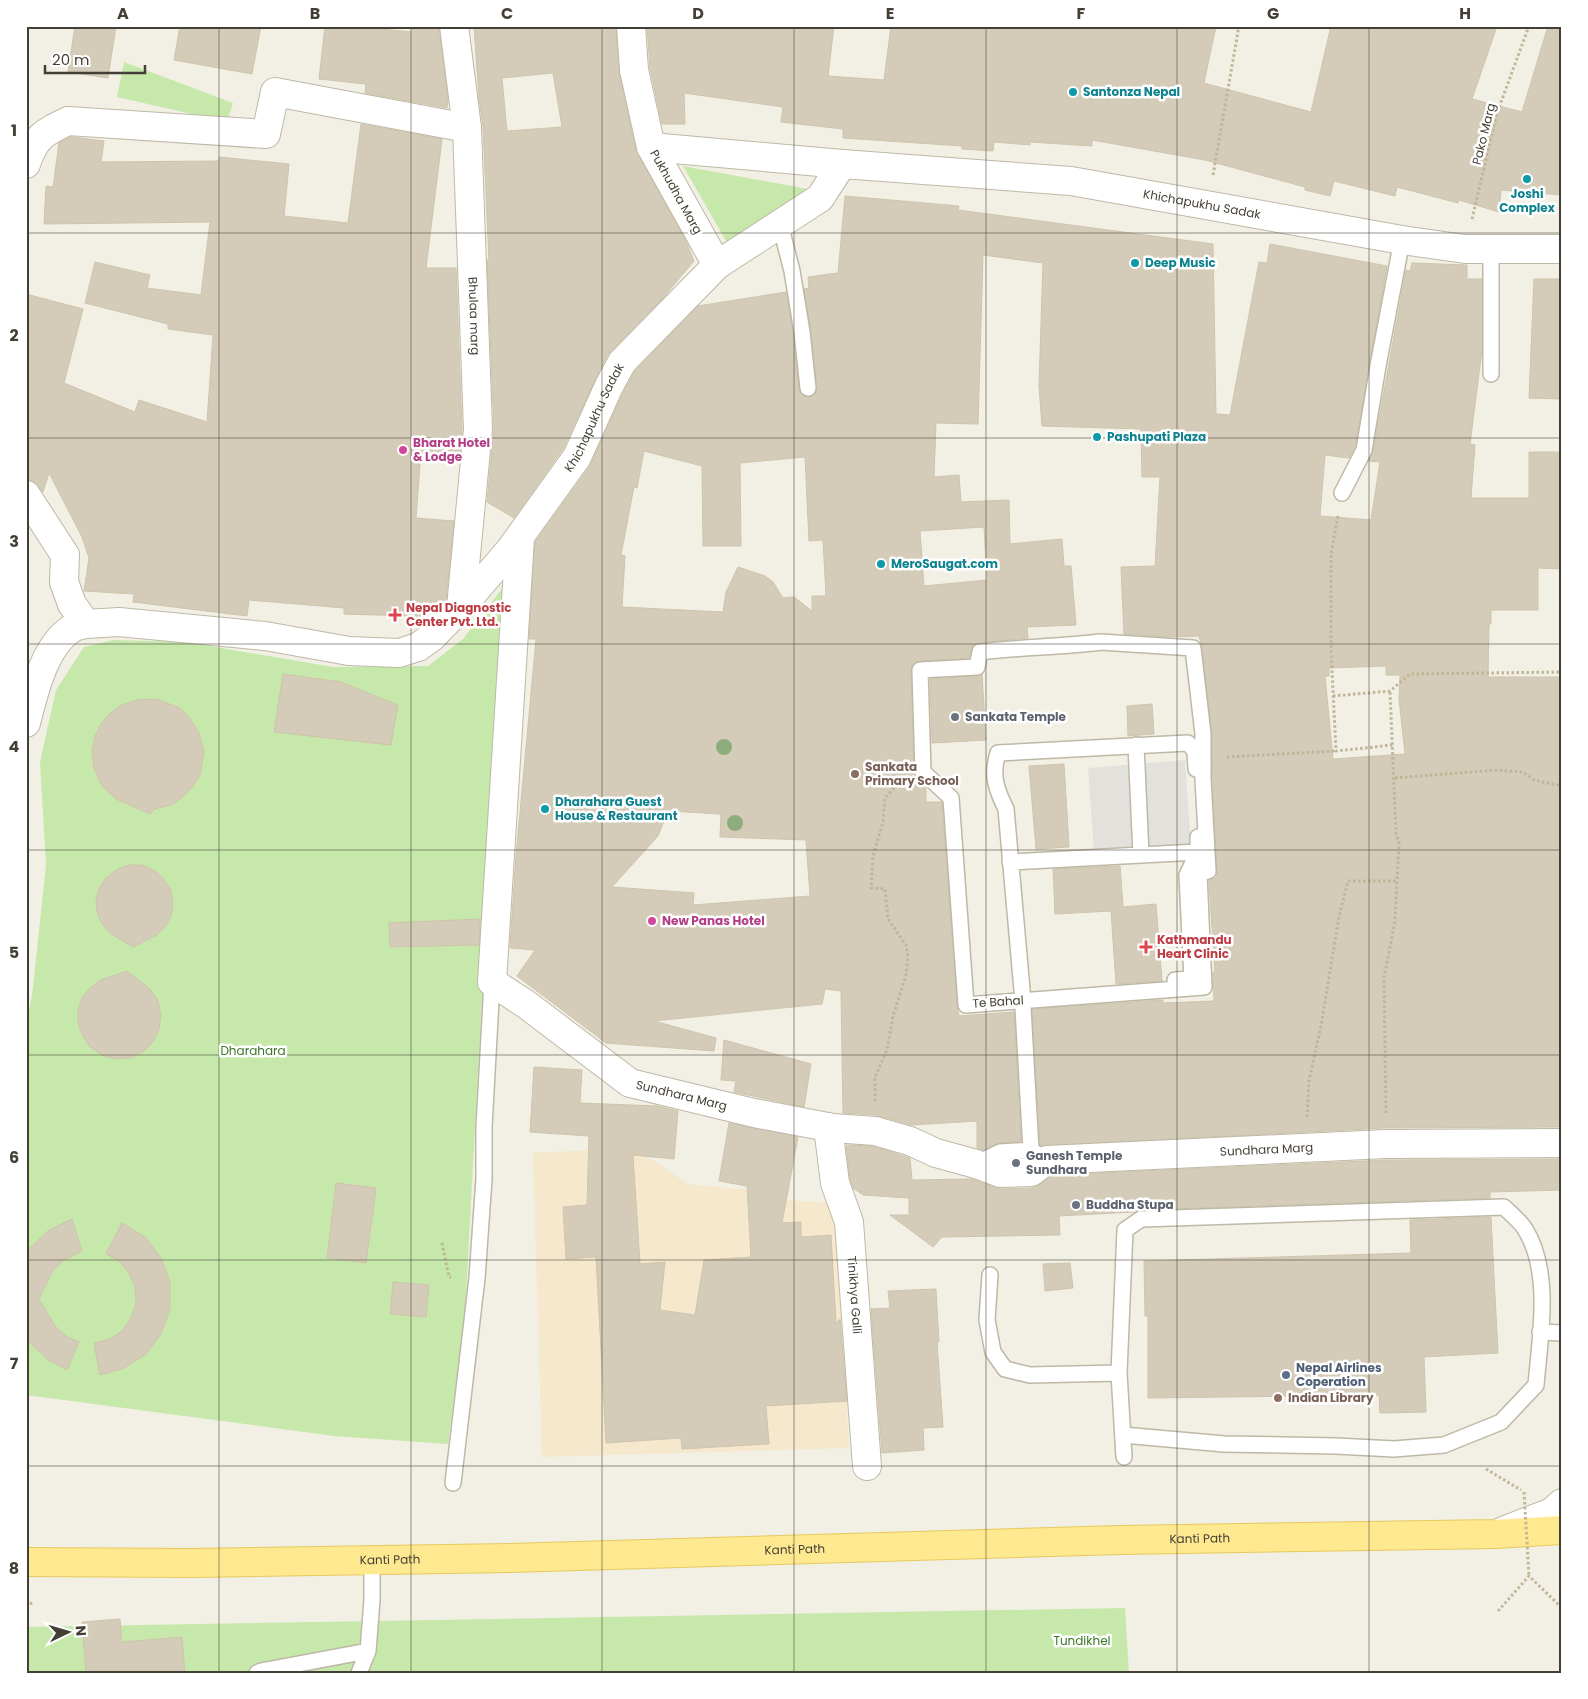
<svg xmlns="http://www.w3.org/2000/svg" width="1588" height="1699" viewBox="0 0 1588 1699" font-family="Poppins,sans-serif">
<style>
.commercial{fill:#f5e8cd}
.green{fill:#c7e8ab}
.parking{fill:#e3e1dc}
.building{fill:#d4ccb9;stroke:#cfc4ac;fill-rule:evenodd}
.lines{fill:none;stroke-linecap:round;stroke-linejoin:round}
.service-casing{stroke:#beb8a6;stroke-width:18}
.minor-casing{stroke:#beb8a6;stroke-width:30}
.tertiary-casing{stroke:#beb8a6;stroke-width:30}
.primary-casing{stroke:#e6c95e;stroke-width:30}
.path{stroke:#c0b597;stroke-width:3;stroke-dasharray:2.5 2.5;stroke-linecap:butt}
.service{stroke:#fff;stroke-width:15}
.minor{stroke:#fff;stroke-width:28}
.tertiary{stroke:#fff;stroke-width:28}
.primary{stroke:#ffe990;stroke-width:28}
.path-bridge{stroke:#c0b597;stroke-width:3;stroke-dasharray:2.5 2.5;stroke-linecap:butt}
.tree{fill:#8ead7c}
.grid{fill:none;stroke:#443f34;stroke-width:1;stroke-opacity:0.55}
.culture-dot{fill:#0f9aa8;stroke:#fff;stroke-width:2}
.hotel-dot{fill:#d1479c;stroke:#fff;stroke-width:2}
.health-dot{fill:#e0444e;stroke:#fff;stroke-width:2}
.worship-dot{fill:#6b7280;stroke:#fff;stroke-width:2}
.education-dot{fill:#8d6e63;stroke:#fff;stroke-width:2}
.service-dot{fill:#5c6f8a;stroke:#fff;stroke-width:2}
.labels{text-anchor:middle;stroke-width:5;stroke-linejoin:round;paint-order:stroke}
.culture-label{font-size:12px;font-weight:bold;fill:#0d838f;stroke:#fff;text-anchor:start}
.street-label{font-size:12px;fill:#443f34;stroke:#fff}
.hotel-label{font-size:12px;font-weight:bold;fill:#b23c85;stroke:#fff;text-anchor:start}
.health-label{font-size:12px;font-weight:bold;fill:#be3a42;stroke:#fff;text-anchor:start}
.worship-label{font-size:12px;font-weight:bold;fill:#5b616d;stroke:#fff;text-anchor:start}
.education-label{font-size:12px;font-weight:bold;fill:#785e54;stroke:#fff;text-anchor:start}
.park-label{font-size:12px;fill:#3d7726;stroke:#fff}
.service-label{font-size:12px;font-weight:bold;fill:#4e5e75;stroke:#fff;text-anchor:start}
.neatline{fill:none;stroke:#443f34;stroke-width:2}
.grid-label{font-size:16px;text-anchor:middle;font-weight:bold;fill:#443f34}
</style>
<rect width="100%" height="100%" fill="#f2efe4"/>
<path class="commercial" d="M635 1148 688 1184 750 1190 751 1198 835 1203 849 1448 542 1457 533 1153Z"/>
<path class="green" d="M124 62 233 103 227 122 117 97Z
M683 166 813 190 729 246Z
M504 586 465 1314 448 1444 334 1436 26 1395V1025L32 996 46 865 40 762 56 690 84 647 114 640 186 642 333 667 428 666 463 639Z
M1125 1608 1129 1673H26V1627Z"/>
<path class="parking" d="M1185 760 1191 847 1094 852 1088 768Z"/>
<path class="building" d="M75 26H116L108 78 68 72Z
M180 26H261L252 74 174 60Z
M325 26H348L412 32V26H439L448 100 447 108 365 93 366 84 319 79Z
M474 26H616L619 73 636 151 686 241 694 261 662 299 608 354 595 380 563 449 514 518 487 502 494 428 487 260H489L483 127 479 98ZM553 73 562 127 507 131 502 78Z
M647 26H834L828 76 884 80 891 26H1216L1204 83 1311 112 1331 26H1497L1472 99 1522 112 1548 26H1562V195L1501 190 1499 212 1459 200 1458 203 1397 187 1395 196 1334 181 1330 196 1305 190V187L1205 160 1092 140V146L1030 142V145L994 142 993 151 962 149V146L843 138V129L781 122 783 107 684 93 685 124H662L650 68Z
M361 124 442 139 426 268H456L462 429 460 454 421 452 416 518 454 521 446 600 437 609 413 621 410 616 344 614V608L249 600 247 616 133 602 134 594 84 591 89 558 82 537 49 473 43 492 33 481 26 480V294L83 309 64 383 135 412 139 400 207 422 213 335 168 329V324L85 303 95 262 150 275 147 288 201 295 210 222 44 224 46 186 53 187 59 143 71 137 104 141 101 162 219 161V157L289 164 284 216 348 223Z
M845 196 959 206 958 210 1213 244 1216 414 1230 415 1259 262 1267 263 1270 244 1387 266 1355 447 1349 458 1325 455 1320 516 1371 520 1380 462 1369 461 1373 452 1406 270 1410 271 1412 263 1467 265V279H1482V350L1470 444 1475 445 1471 498H1529V452H1562V569L1538 568V610H1491V624H1489L1488 677H1562V1127L1385 1128 1042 1146 1040 1145 1032 1009 1163 1000V1003L1214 1001 1213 972H1215L1209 881 1217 877 1213 790 1212 733 1202 647 1199 636 1168 637 1124 634 1121 567 1155 566 1160 477H1142L1141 429 1042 426 1039 386 1043 263 983 255 978 424 936 423 934 477 959 475 961 502 1009 500 1010 544 1062 539 1064 566H1071L1076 625 1027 627 1028 638 979 643 973 646 969 658 919 661 912 665 911 670 914 776 926 788V802H942L957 1006 959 1016 1014 1012 1021 1141 999 1143 983 1150 977 1148V1121L912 1125 876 1115 843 1113 841 991 825 989 822 1004 654 1021 716 1038 714 1051 606 1043 517 976 535 950 510 948 516 856 536 639H529L535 542 590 466 623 393 635 371 698 306 786 292 793 333 799 389 805 397H809L814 395 817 387 811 331 804 289 809 288 808 277 838 273ZM644 451 702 466 703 546H741L740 463 805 457 809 541 823 540 826 596H812V611L794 597 783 598 773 582 765 576 738 567 726 592 723 612 622 607 625 556 621 555 634 487 637 488ZM984 527 987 580 924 586 920 531ZM1386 666V675H1400L1399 699 1405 754 1333 759 1325 676H1329V668ZM668 811 721 814 720 837 806 840 810 896 693 905 694 893 612 887 658 836Z
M1534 279H1562V399L1529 398Z
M283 674 341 682 398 705 391 745 274 732Z
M982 674 986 740 932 743 930 679 977 676Z
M156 699 180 708 189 717 199 733 204 752 200 775 191 789 182 798 171 805 154 809 150 814 116 799 102 786 94 769 92 752 95 736 101 724 109 714 120 706 136 700Z
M1152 704 1154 734 1128 736 1127 706Z
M1064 764 1069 847 1036 849 1029 766Z
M128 865H141L154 870 164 879 171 890 173 904 171 916 165 927 157 935 133 947 110 933 102 924 97 912 96 900 99 888 106 878 116 870Z
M1120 866 1123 907 1156 904 1162 981 1116 984 1111 911 1055 914 1053 869Z
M480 919 479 945 390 947 389 923Z
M127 971 150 989 158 1001 161 1015 159 1029 153 1042 143 1052 130 1058 115 1059 102 1055 90 1047 82 1035 78 1023V1010L82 998 90 988 100 980Z
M724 1040 811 1064 804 1107 734 1092 736 1081 721 1080Z
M534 1067 582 1070 580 1103 657 1106 678 1111 674 1159 633 1155 640 1264 665 1262 660 1310 695 1315 704 1260 751 1257 747 1186 719 1181 729 1123 798 1137 782 1223 801 1222V1237L831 1235 836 1323 840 1319 847 1401 766 1406 769 1444 682 1449 681 1438 606 1443 596 1257 566 1259 563 1207 587 1205 589 1136 530 1132Z
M846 1145 872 1146 910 1158 912 1180 971 1179 1000 1189 1032 1188 1040 1184 1053 1175 1386 1160 1562 1159V1190L1490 1192V1198L1141 1210 1134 1212 1059 1216 1060 1235 942 1237 933 1247 890 1215H909V1198L863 1195 853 1188 850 1179Z
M336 1183 376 1188 366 1263 327 1258Z
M1491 1217 1498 1353 1424 1357 1426 1412 1380 1413 1379 1395 1148 1398V1316H1145L1144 1261 1411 1253 1410 1220Z
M72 1219 82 1251 64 1260 53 1271 39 1299 55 1326 66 1336 79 1342 67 1370 48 1360 29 1342 26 1336V1255L31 1247 49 1230Z
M122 1223 145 1237 161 1258 170 1282V1309L161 1334 145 1355 122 1369 100 1375 94 1343 110 1339 122 1331 131 1318 136 1303 135 1287 129 1273 119 1261 106 1254Z
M1070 1263 1073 1288 1045 1291 1043 1264Z
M393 1282 429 1285 426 1317 390 1314Z
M936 1289 939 1342H937L943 1427 923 1428 924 1450 882 1453 871 1309 890 1308 888 1291Z
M120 1619 122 1642 182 1637 185 1673H86L82 1622Z"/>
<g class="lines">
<g class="service-casing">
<path id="service" d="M780 224 792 271 802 332 808 388
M1491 374V249
M1342 493 1364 450 1378 366 1402 240
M1101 642 1193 648 1203 734V779L1208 871 1199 874 1204 987 966 1005 951 798 923 772 920 670 977 667 980 652C1021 647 1061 647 1101 642Z
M1141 855 1198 852
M1010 862 1141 855 1136 745
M1175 980 1192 979 1187 875 1198 852V837
M1047 1160 1031 1150 1022 990 1006 809C996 789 991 775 998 753L1188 743 1195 751 1196 769
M976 1164 1000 1152 1031 1150
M990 1275 987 1320 993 1352 1005 1369 1030 1375 1119 1373
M1540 1332 1562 1333
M1123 1435 1224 1444 1336 1446 1394 1449 1444 1445 1501 1422 1536 1385C1540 1337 1552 1272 1525 1229 1520 1221 1511 1214 1504 1207L1141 1219 1125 1230 1119 1373 1124 1457
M453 1483 477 1278 484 1179V1127L492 982
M257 1673 261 1671 368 1651
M359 1673 368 1651 372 1600V1560"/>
</g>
<g class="minor-casing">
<g id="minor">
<path id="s1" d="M454 26 467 128 478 429 461 607"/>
<path d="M651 147 842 164"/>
<path d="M26 164C35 137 43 133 68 121L266 134 275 92 467 128"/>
<path id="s2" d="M717 265 820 198 842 164 1071 181 1402 240 1465 249H1562"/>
<path d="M26 495 65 555 64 582 72 604"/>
<path id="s3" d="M520 537 492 982 527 1005 630 1083 754 1113 833 1128 875 1131 910 1141 936 1153 976 1164 1000 1173 1031 1172 1047 1160 1386 1144 1562 1143"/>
<path id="s4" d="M828 1127 835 1183 849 1222 867 1466"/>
</g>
</g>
<g class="tertiary-casing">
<g id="tertiary">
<path id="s5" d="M72 604 86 624 119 622 265 636 349 651 399 653 418 647 432 637 461 607 510 550 577 457 609 386 622 362 717 265 651 147 634 70 631 26"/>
<path d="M26 723C34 692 44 647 71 629 75 626 82 625 86 624"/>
<path d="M1503 1531 1552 1512 1562 1503"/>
</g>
</g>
<g class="primary-casing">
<g id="primary">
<path id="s6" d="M26 1562 190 1563 510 1558 1121 1540 1495 1534 1562 1530"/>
</g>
</g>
<path class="path" d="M1213 175 1239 26
M1472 219 1497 113 1529 26
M1338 516 1331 554V650L1336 751 1393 745
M1333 696 1390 691 1410 674 1562 672
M1227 757 1336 751
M1395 778 1496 770 1523 772 1534 780 1562 786
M875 1101V1077L887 1050 893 1016 906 975 908 958 906 945 888 919 885 889 871 888 873 856 883 822 885 798 900 781
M1386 1113 1384 978 1395 921 1399 843 1396 833 1390 691
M1307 1117 1309 1080 1321 1026 1339 917 1348 881H1397
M442 1243 449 1277H451
M1486 1469 1521 1490
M26 1607 33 1602
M1498 1611 1529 1576 1562 1608"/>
<use href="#service" class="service"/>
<use href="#minor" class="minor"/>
<use href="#tertiary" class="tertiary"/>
<use href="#primary" class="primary"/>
<path class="path-bridge" d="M1524 1492 1529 1576"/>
</g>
<g class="tree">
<circle cx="724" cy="747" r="8"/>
<circle cx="735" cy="823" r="8"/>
</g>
<path class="grid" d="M219 26V1673M411 26V1673M602 26V1673M794 26V1673M986 26V1673M1177 26V1673M1369 26V1673M26 233H1562M26 438H1562M26 644H1562M26 850H1562M26 1055H1562M26 1260H1562M26 1466H1562"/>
<g class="culture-dot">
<circle cx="1073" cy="92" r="5"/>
<circle cx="1527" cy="179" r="5"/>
<circle cx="1135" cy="263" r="5"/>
<circle cx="1097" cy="437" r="5"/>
<circle cx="881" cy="564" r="5"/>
<circle cx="545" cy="809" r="5"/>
</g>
<g class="hotel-dot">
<circle cx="403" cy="450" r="5"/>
<circle cx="652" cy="921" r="5"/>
</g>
<g class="health-dot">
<path d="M392.5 607.5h5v5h5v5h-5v5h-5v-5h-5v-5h5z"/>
<path d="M1143.5 939.5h5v5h5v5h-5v5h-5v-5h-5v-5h5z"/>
</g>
<g class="worship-dot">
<circle cx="955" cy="717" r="5"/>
<circle cx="1016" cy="1163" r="5"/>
<circle cx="1076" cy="1205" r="5"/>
</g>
<g class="education-dot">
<circle cx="855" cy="774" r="5"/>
<circle cx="1278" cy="1398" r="5"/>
</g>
<circle class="service-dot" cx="1286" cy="1375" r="5"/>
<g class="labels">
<g class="culture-label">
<text x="1083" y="96">Santonza Nepal</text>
<text x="1527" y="198" text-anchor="middle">Joshi<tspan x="1527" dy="14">Complex</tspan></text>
<text x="1145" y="267">Deep Music</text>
<text x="1107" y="441">Pashupati Plaza</text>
<text x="891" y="568">MeroSaugat.com</text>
<text x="555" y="806">Dharahara Guest<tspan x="555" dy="14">House &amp; Restaurant</tspan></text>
</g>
<g class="street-label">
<text transform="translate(1484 134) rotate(-76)" y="4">Pako Marg</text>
<text transform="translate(676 192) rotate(61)" y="4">Pukhudha Marg</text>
<text dy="4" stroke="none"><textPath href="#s2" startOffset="526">Khichapukhu Sadak</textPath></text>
<text dy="4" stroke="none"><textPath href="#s1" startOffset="291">Bhulaa marg</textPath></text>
<text dy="4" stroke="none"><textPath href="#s5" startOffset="651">Khichapukhu Sadak</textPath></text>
<text transform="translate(998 1002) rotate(-4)" y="4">Te Bahal</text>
<text dy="4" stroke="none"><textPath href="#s3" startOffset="670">Sundhara Marg</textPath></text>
<text dy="4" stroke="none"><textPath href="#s3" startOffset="1270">Sundhara Marg</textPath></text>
<text dy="4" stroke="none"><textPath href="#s4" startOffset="171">Tinikhya Galli</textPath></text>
<text dy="4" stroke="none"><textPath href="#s6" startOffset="1174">Kanti Path</textPath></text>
<text dy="4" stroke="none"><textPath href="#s6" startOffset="769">Kanti Path</textPath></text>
<text dy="4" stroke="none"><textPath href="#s6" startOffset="364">Kanti Path</textPath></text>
</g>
<g class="hotel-label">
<text x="413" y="447">Bharat Hotel<tspan x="413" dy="14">&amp; Lodge</tspan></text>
<text x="662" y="925">New Panas Hotel</text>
</g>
<g class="health-label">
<text x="406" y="612">Nepal Diagnostic<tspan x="406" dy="14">Center Pvt. Ltd.</tspan></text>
<text x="1157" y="944">Kathmandu<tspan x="1157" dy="14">Heart Clinic</tspan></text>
</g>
<g class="worship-label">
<text x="965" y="721">Sankata Temple</text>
<text x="1026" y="1160">Ganesh Temple<tspan x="1026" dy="14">Sundhara</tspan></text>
<text x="1086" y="1209">Buddha Stupa</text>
</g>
<g class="education-label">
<text x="865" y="771">Sankata<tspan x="865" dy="14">Primary School</tspan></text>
<text x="1288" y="1402">Indian Library</text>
</g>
<g class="park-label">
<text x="253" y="1055">Dharahara</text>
<text x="1082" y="1645">Tundikhel</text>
</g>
<g class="service-label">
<text x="1296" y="1372">Nepal Airlines<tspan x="1296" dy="14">Coperation</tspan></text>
</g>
</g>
<rect width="1588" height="1699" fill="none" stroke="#ffffff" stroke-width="55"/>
<g transform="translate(68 1632) rotate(85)" stroke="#ffffff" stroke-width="4" paint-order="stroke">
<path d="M0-4L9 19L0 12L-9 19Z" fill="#443f34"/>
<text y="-8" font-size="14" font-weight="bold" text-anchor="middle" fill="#443f34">N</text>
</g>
<path d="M45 65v8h100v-8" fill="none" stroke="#443f34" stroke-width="2.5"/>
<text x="52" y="65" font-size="15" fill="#443f34" stroke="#ffffff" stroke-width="4" paint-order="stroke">20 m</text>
<rect x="28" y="28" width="1532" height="1644" class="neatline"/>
<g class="grid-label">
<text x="123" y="19">A</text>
<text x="315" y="19">B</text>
<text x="507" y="19">C</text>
<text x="698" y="19">D</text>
<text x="890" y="19">E</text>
<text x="1081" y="19">F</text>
<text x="1273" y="19">G</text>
<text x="1465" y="19">H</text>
<text x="14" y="136">1</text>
<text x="14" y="341">2</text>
<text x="14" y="547">3</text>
<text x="14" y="752">4</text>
<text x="14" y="958">5</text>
<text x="14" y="1163">6</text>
<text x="14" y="1369">7</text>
<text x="14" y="1574">8</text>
</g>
</svg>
